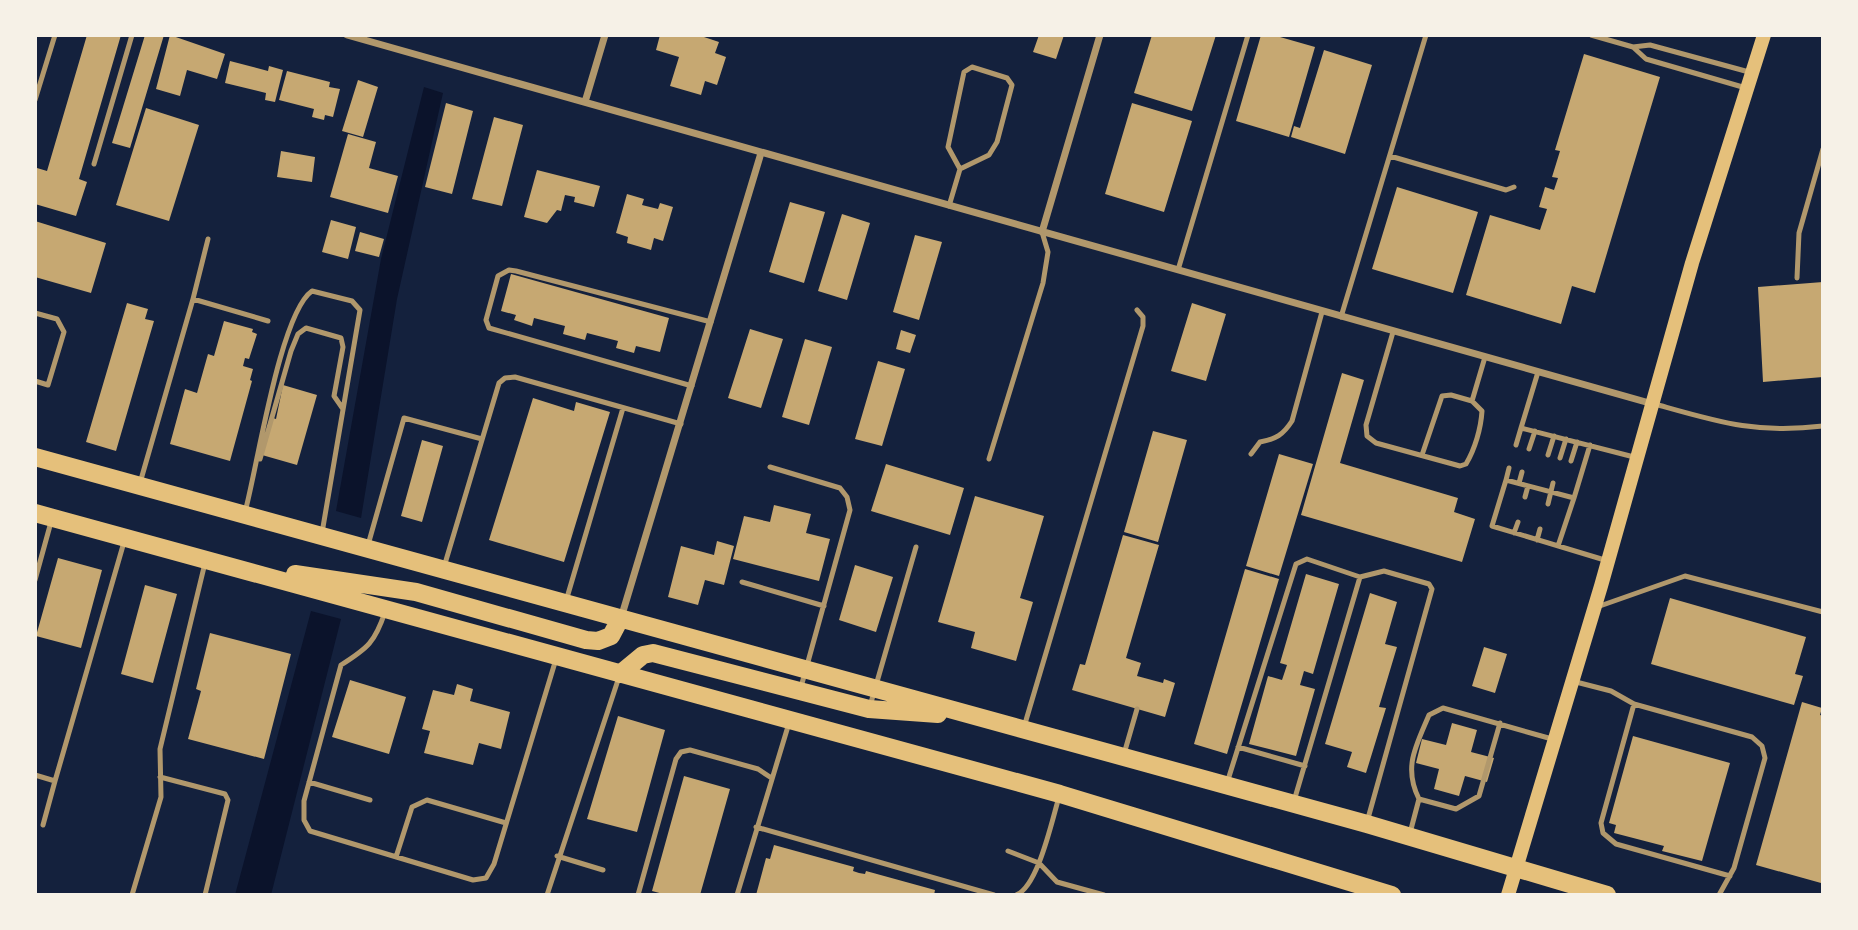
<svg xmlns="http://www.w3.org/2000/svg" width="1858" height="930" viewBox="0 0 1858 930" font-family="'IBM Plex Sans',sans-serif">
<style>
.water{fill:#0b132b}
.building{fill:#c6a872}
.lines{fill:none;stroke-linecap:round;stroke-linejoin:round}
.service{stroke:#b1986c;stroke-width:5}
.minor{stroke:#b1986c;stroke-width:7}
.secondary{stroke:#e5c07b;stroke-width:14}
.primary{stroke:#e5c07b;stroke-width:18}
</style>
<rect width="100%" height="100%" fill="#14213d"/>
<path class="water" d="M424 87 443 93 397 299 361 518 336 511 381 259Z
M311 611 341 619 271 895H235Z"/>
<path class="building" d="M87 35H121L79 179 87 182 76 216 35 204V176L37 168 47 171Z
M145 35H164L130 148 112 143Z
M170 35 225 54 217 79 187 70 180 96 156 89Z
M660 35H698L719 42 715 53 726 57 717 85 705 81 701 95 670 86 679 57 656 50Z
M1039 35H1064L1056 59 1033 52Z
M1152 35H1216L1192 111 1134 93Z
M1261 35H1273L1315 47 1289 137 1236 121Z
M1324 50 1372 65 1345 154 1291 137 1294 126 1300 128Z
M1584 54 1660 77 1595 293 1572 286 1561 324 1466 295 1490 215 1540 230 1547 209 1539 207 1545 187 1554 190 1558 178 1552 177 1560 151 1555 150Z
M230 61 268 71 269 66 283 70 275 102 265 100 266 93 225 83Z
M287 71 330 82 329 87 340 89 333 117 325 115 324 120 312 117 314 109 279 100Z
M358 80 378 87 363 137 342 131Z
M446 103 473 111 452 194 425 187Z
M1132 103 1192 121 1164 212 1105 194Z
M146 108 199 125 169 221 116 205Z
M494 117 523 125 502 206 472 199Z
M348 134 376 142 369 168 398 176 388 213 330 197Z
M281 151 315 157 312 182 277 177Z
M537 170 600 186 594 207 574 202 575 197 565 195 561 211 557 210 547 223 524 217Z
M1397 187 1478 212 1453 293 1372 269Z
M627 194 644 199 642 205 658 209 660 203 673 207 663 241 654 238 651 250 627 243 628 237 616 233Z
M790 202 825 212 804 283 769 272Z
M842 214 870 223 847 300 818 291Z
M331 220 356 227 348 259 322 252Z
M35 221 106 243 91 293 35 277Z
M360 232 384 239 379 257 355 251Z
M915 235 942 242 919 320 893 312Z
M511 274 669 318 660 352 636 346 634 353 616 348 618 341 587 333 585 340 563 334 565 326 534 318 532 326 514 320 516 315 501 311Z
M1823 282V377L1763 382 1758 287Z
M127 303 148 309 145 319 154 321 116 451 86 442Z
M1192 303 1226 314 1206 381 1171 371Z
M224 321 253 329 252 332 257 334 249 359 245 358 243 366 253 369 250 380 252 381 230 461 170 444 185 389 197 393 208 354 214 356Z
M750 329 783 339 761 408 728 398Z
M901 330 916 335 910 353 896 349Z
M805 339 832 347 809 425 782 417Z
M878 361 905 369 882 446 855 439Z
M1342 373 1364 380 1340 463 1458 498 1454 512 1475 519 1462 562 1301 515Z
M283 385 317 395 297 465 262 455 273 418 276 419Z
M533 398 574 411 576 402 610 412 564 562 489 540Z
M1153 431 1187 440 1158 542 1124 532Z
M422 440 443 446 422 522 401 516Z
M1279 454 1313 464 1279 576 1246 566Z
M886 464 964 488 950 535 871 511Z
M975 496 1044 516 1020 598 1033 602 1016 661 971 648 975 632 938 622Z
M774 505 811 514 806 533 830 539 819 581 733 559 744 516 770 522Z
M1123 535 1159 545 1126 658 1141 663 1137 676 1163 683 1164 679 1175 683 1165 717 1072 690 1080 664 1085 665Z
M717 541 734 546 724 585 705 580 698 605 668 597 681 546 714 555Z
M58 558 102 570 81 648 36 636Z
M855 565 893 577 876 632 839 620Z
M1245 569 1279 579 1227 754 1194 744Z
M1306 574 1339 584 1313 674 1304 671 1300 685 1315 689 1296 756 1249 744 1268 676 1282 680 1287 665 1280 663Z
M145 585 177 594 153 683 121 674Z
M1370 593 1397 602 1385 644 1397 647 1379 707 1386 708 1366 773 1347 767 1352 752 1325 744Z
M1670 598 1806 637 1795 674 1803 676 1794 705 1651 664Z
M210 633 291 654 264 759 188 739 201 691 196 689Z
M1484 647 1507 654 1495 693 1472 686Z
M350 680 406 697 389 754 332 737Z
M457 684 473 689 470 701 510 712 501 749 479 743 473 765 424 753 430 731 422 729 433 690 454 695Z
M1802 702 1822 708 1820 715 1823 716 1821 883 1756 865Z
M618 716 665 730 637 832 587 819Z
M1452 723 1477 730 1471 752 1494 758 1487 782 1465 776 1459 796 1434 789 1439 769 1416 763 1422 739 1446 745Z
M1633 736 1730 763 1702 861 1662 851 1664 846 1614 833 1616 825 1609 823Z
M684 776 730 789 700 895H667L652 891Z
M774 845 854 867 853 871 859 873 865 874 866 871 935 890 934 895H756L766 858 770 859Z"/>
<g class="lines">
<path class="service" d="M1591 35 1633 47
M1746 88 1646 59 1633 47 1650 45 1749 72
M35 100 55 35
M1390 156 1506 190 1514 187
M94 164 132 35
M949 206 960 169 989 155 997 142 1012 85 1007 78 972 67 964 72 948 147 960 169
M1178 270 1248 35
M1797 278 1799 233 1823 149
M193 299 208 239
M35 313 57 319 64 332 48 385 35 381
M1341 317 1426 35
M1393 332 1366 425 1367 436 1376 443 1460 466 1466 464C1475 449 1481 428 1482 411L1472 401 1485 357
M1538 372 1521 428 1634 457
M692 386 489 328 486 320 498 276 509 270 516 271 711 322
M1655 404C1719 422 1755 434 1823 426
M1516 445 1521 428
M1529 449 1535 431
M1251 454 1260 442C1276 439 1283 435 1292 421L1322 312
M1422 455 1442 396 1451 395 1472 401
M1548 455 1554 436
M1560 458 1566 439
M260 459 291 351 298 334 306 328 341 338 343 347 334 396 343 409
M989 459 1043 283 1048 252 1042 232
M1571 461 1577 442
M770 467 840 488 847 497 850 510 801 687
M1506 480 1509 468
M140 483 193 299 268 321
M1519 483 1522 472
M1525 497 1528 486
M1574 498 1590 445
M1548 504 1553 483
M245 512C257 469 280 313 312 291L352 301 360 310 322 533
M1514 533 1518 522
M1537 540 1540 529
M368 545 404 418 482 439
M1558 546 1574 498 1506 480 1492 526 1608 561
M444 567 499 383 505 378 515 377 681 424
M35 580 51 522
M742 582 824 606
M566 601 623 408
M1597 607 1685 576 1823 612
M385 612C375 642 368 648 341 665L304 801V820L310 831 473 880 486 878 494 864 556 659
M1576 682 1611 691 1634 704 1752 737 1762 746 1765 758 1734 868 1719 895
M1634 704 1601 823 1603 833 1616 844 1730 876
M870 706 916 547
M1024 727 1143 326V317L1137 310
M1238 747 1305 766
M1124 754 1137 709
M35 775 55 781 124 542
M160 777 225 794 228 800 205 895
M309 782 370 800
M1227 783 1296 564 1307 559 1360 577 1384 571 1429 584 1432 589 1367 822
M1419 799 1456 809 1479 796 1500 723
M1294 801 1360 577
M43 825 55 781
M756 827 994 895
M1410 833 1419 799C1403 767 1416 746 1429 715L1443 708 1552 739
M1008 851 1039 863 1057 882 1104 895
M557 856 603 870
M396 857 412 807 427 800 506 823
M132 895 161 797 160 749 205 563
M547 895 619 677
M638 895 676 759 681 752 690 750 758 769 770 777
M737 895 789 723
M1016 895C1038 887 1052 820 1059 797"/>
<path class="minor" d="M347 35 1653 404
M585 102 605 35
M1042 232 1100 35
M621 618 761 153"/>
<path class="secondary" d="M1508 895 1601 586 1692 263 1764 35"/>
<path class="primary" d="M35 457 1367 824 1607 895
M35 513 1060 794 1392 895
M295 574 416 592 586 640 598 641 611 636 620 619
M620 674 643 655 653 653 869 709 938 714"/>
</g>
<rect width="1858" height="930" fill="none" stroke="#f6f1e7" stroke-width="74"/>
</svg>
